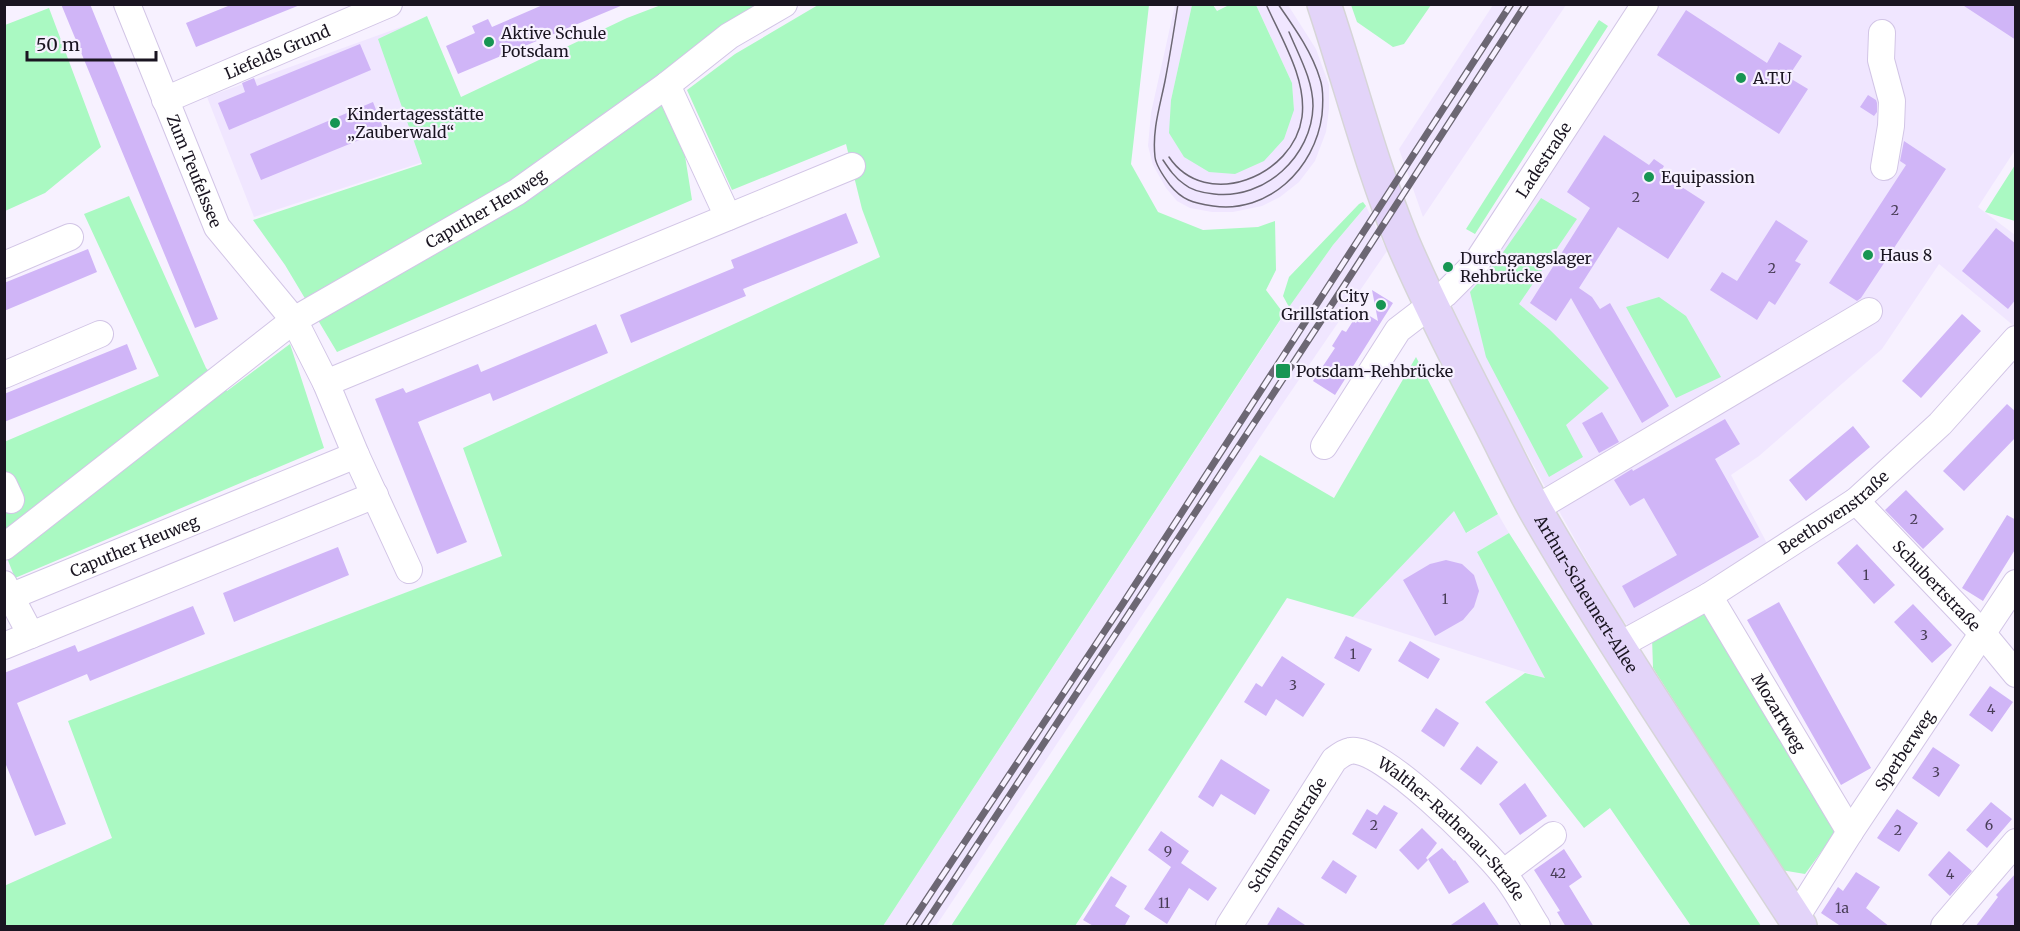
<svg xmlns="http://www.w3.org/2000/svg" width="2020" height="931" viewBox="0 0 2020 931" font-family="Merriweather,serif">
<style>
.built{fill:#f0e6ff}
.green{fill:#aaf9c2}
.building{fill:#d0b5f7}
.lines{fill:none;stroke-linecap:round;stroke-linejoin:round}
.minor-casing{stroke:#d2c5e6;stroke-width:28}
.major-casing{stroke:#d6d5d7;stroke-width:36}
.minor{stroke:#fff;stroke-width:26}
.major{stroke:#e3d4f9;stroke-width:33}
.tram{stroke:#6c6773;stroke-width:1.5}
.rail-casing{stroke:#6c6773;stroke-width:7}
.rail{stroke:#f7f1ff;stroke-width:4.5;stroke-dasharray:14;stroke-linecap:butt}
.poi-dot{fill:#179553;stroke:#f7f1ff;stroke-width:2}
.labels{text-anchor:middle;stroke-width:4.5;stroke-linejoin:round;paint-order:stroke}
.number-label{font-size:14px;fill:#483d56}
.poi-label{font-size:16px;fill:#1a1521;stroke:#f7f1ff;text-anchor:start}
.street-label{font-size:16px;fill:#1a1521;stroke:#f7f1ff}
</style>
<rect width="100%" height="100%" fill="#f7f1ff"/>
<path class="built" d="M1175 5H1192L1171 100 1294 110 1292 83 1256 5H1288L1316 49 1329 85V109L1326 132 1315 161 1299 182 1280 197 1262 206 1233 212H1212L1190 208 1177 201 1166 188 1153 165 1148 146 1151 113Z
M1493 5H1566L1423 217 1399 149Z
M1658 5H2015V150L1978 207 2015 235V324L2014 326 1939 264 1882 349 1759 456 1731 475 1769 547 1641 625 1628 626 1618 615 1543 483 1447 306Z
M415 22 463 149 254 217 207 97Z
M1366 206 1387 251 1279 409 936 926H883L1293 301 1333 245Z
M1454 510 1467 533 1498 514 1509 533 1477 552 1546 679 1353 617Z"/>
<path class="green" d="M661 5H770L672 74 692 200 337 352 285 265 253 220 422 164 378 39 427 16 461 97 627 18Z
M818 5H1149L1131 164 1158 212 1203 230 1258 227 1275 221 1276 270 1266 290 1284 314 883 926H5L4 886 112 838 68 721 502 556 463 448 880 257 862 209 846 144 732 190 687 90 735 54Z
M1192 5H1213L1217 11 1229 5H1256L1292 83 1294 110 1284 139 1264 161 1235 174 1209 172 1184 157 1169 133 1171 100Z
M1351 5V4L1431 5 1404 44 1393 47 1357 22Z
M49 8 101 147 45 193 5 211V25Z
M1599 20 1608 26 1475 234 1466 229Z
M2015 165V221L1985 212Z
M129 196 206 368 227 391 290 344 324 448 15 578 5 553 4 442 159 376 84 214Z
M1541 198 1577 219 1519 304 1549 329 1609 388 1566 425 1583 457 1549 477 1486 357 1470 292 1499 258Z
M1363 202 1366 206 1333 245 1289 307 1283 296 1289 277 1359 204Z
M1659 297 1686 316 1721 377 1676 398 1626 307Z
M1416 357 1498 514 1466 533 1454 511 1353 617 1287 598 1075 926H951L1260 455 1334 498Z
M1509 533 1761 926H1691L1610 808 1584 828 1485 702 1525 673 1545 678 1477 552Z
M1701 609 1838 829 1805 874 1781 870 1653 668 1652 637Z"/>
<path class="building" d="M61 4H90L218 319 195 328Z
M233 4H300V5L196 47 186 23Z
M545 4 623 5 458 74 446 46 475 33 472 26 488 19 492 27Z
M1961 4H2016V40Z
M1686 10 1767 63 1779 42 1802 56 1788 77 1808 89 1779 134 1657 55Z
M360 44 371 70 229 130 218 103 245 92 242 83 254 78 257 86Z
M1868 95 1876 100 1877 103V112L1874 116 1860 107Z
M373 102 384 130 261 180 250 154Z
M1604 135 1649 165 1654 159 1664 166 1660 173 1705 202 1668 259 1618 227 1579 288 1592 297 1600 309 1610 303 1669 406 1642 423 1571 298 1556 321 1530 303 1590 208 1567 192Z
M1904 141 1946 169 1861 298 1857 301 1829 283 1906 165 1900 161Z
M846 213 858 243 743 289 746 296 631 343 620 315 734 268 731 260Z
M1776 220 1808 241 1795 261 1801 264 1775 305 1769 301 1757 320 1710 290 1722 272 1737 281Z
M1996 228 2016 244V299L2008 309 1962 271Z
M88 249 97 272 4 311V283Z
M1372 290 1393 303 1335 395 1313 381 1335 348 1332 346 1342 330 1346 332 1353 321 1356 323 1363 312 1378 321Z
M1962 314 1981 331 1921 398 1902 381Z
M596 324 608 353 493 401 490 393 418 422 467 542 437 554 375 399 403 388 406 393 478 364 481 372Z
M127 344 137 369 4 422V394Z
M2007 404 2016 412V437L1964 491 1943 471Z
M1602 412 1619 442 1599 453 1582 423Z
M1725 419 1740 444 1715 459 1759 537 1634 608 1622 586 1677 555 1644 498 1630 506 1614 480 1632 469 1633 471Z
M1853 426 1870 447 1806 501 1789 480Z
M1906 490 1944 529 1923 549 1885 510Z
M2007 515 2016 520V548L1983 601 1962 588Z
M1857 544 1895 585 1874 604 1837 563Z
M338 547 349 575 234 622 223 593Z
M1446 560 1462 564 1474 575 1479 591 1474 607 1463 620 1435 636 1403 580 1430 564Z
M1779 602 1871 768 1841 785 1747 620Z
M1913 604 1952 645 1932 663 1894 622Z
M193 606 205 634 90 681 87 674 17 703 66 824 35 836 4 760V673L75 645 78 652Z
M1346 636 1372 649 1359 672 1334 658Z
M1410 641 1440 659 1428 679 1398 661Z
M1282 656 1325 684 1303 717 1276 699 1266 716 1244 702 1256 683 1262 687Z
M1990 686 2013 702 1992 732 1969 715Z
M1436 708 1459 723 1444 747 1421 731Z
M1477 746 1498 762 1481 785 1460 769Z
M1933 747 1960 765 1939 797 1912 778Z
M1221 759 1270 790 1255 815 1221 794 1213 807 1198 797Z
M1525 783 1547 816 1520 835 1499 804Z
M1991 802 2012 819 1987 848 1966 830Z
M1384 805 1398 813 1376 849 1352 834 1367 809 1377 815Z
M1897 809 1918 823 1899 852 1877 838Z
M1422 828 1437 843 1426 858 1428 860 1418 870 1399 850Z
M1161 831 1189 851 1181 863 1217 888 1208 901 1189 888 1167 924 1144 909 1171 867 1148 850Z
M1442 848 1454 861 1455 860 1469 882 1449 894 1428 859Z
M1564 849 1582 877 1569 886 1594 927H1566L1557 912 1560 911 1534 870Z
M1949 851 1972 871 1950 896 1928 875Z
M1333 860 1357 876 1346 894 1321 878Z
M1856 872 1880 887 1866 908 1890 927H1842L1821 913 1838 887 1843 891Z
M2016 873V927H1975L1998 897 1996 895Z
M1111 876 1127 886 1115 906 1130 916 1124 927H1095L1083 920Z
M1484 902 1500 927H1448L1477 907Z
M1278 907 1308 927H1266Z"/>
<g class="lines">
<g class="minor-casing">
<g id="minor">
<path id="s1" d="M127 4 217 227 294 320 326 383 356 455 409 570"/>
<path d="M1882 33 1881 60 1892 101 1891 126 1884 167"/>
<path d="M667 85 728 217"/>
<path id="s2" d="M165 100 389 4"/>
<path d="M4 265 70 237"/>
<path d="M4 375 100 334"/>
<path d="M326 383 852 166"/>
<path id="s3" d="M1324 446 1398 330 1445 294 1477 262 1645 4"/>
<path d="M4 485 11 500"/>
<path id="s4" d="M1856 501 1983 634 2016 674"/>
<path d="M1535 509 1869 311"/>
<path id="s5" d="M4 547 294 320 517 192 667 85 729 36 784 4"/>
<path d="M4 584 31 635"/>
<path id="s6" d="M12 596 356 455"/>
<path id="s7" d="M1709 596 1850 832"/>
<path d="M4 646 375 495"/>
<path id="s8" d="M1618 646 1709 596 1856 501 1940 424 2016 339"/>
<path d="M1503 873 1553 835"/>
<path id="s9" d="M1795 919 1850 832 2016 583"/>
<path id="s10" d="M1229 926 1334 760C1338 757 1344 752 1350 751 1379 743 1483 848 1502 872 1516 888 1526 909 1537 926"/>
<path d="M1944 926 2016 842"/>
</g>
</g>
<g class="major-casing">
<g id="major">
<path id="s11" d="M1324 4C1351 85 1371 165 1403 243 1427 299 1455 354 1483 408 1501 442 1517 477 1536 511 1618 653 1711 789 1800 926"/>
</g>
</g>
<use href="#minor" class="minor"/>
<use href="#major" class="major"/>
<path class="tram" d="M1178 4C1174 30 1170 55 1165 81 1160 106 1152 130 1155 157 1156 166 1164 177 1170 185 1182 200 1193 203 1213 206 1268 214 1315 169 1322 115 1323 104 1324 90 1320 79 1312 52 1294 27 1278 4
M1169 157C1206 212 1294 176 1302 117 1307 79 1281 38 1266 4
M1163 160C1169 169 1175 178 1184 184 1192 191 1204 193 1214 194 1265 200 1312 156 1313 106 1313 80 1299 56 1289 32"/>
<g class="rail-casing">
<path id="rail" d="M909 926 1122 605 1511 4
M924 926 1336 298 1526 4"/>
</g>
<use href="#rail" class="rail"/>
</g>
<g class="poi-dot">
<circle cx="489" cy="42" r="6"/>
<circle cx="1741" cy="78" r="6"/>
<circle cx="335" cy="123" r="6"/>
<circle cx="1649" cy="177" r="6"/>
<circle cx="1868" cy="255" r="6"/>
<circle cx="1448" cy="267" r="6"/>
<circle cx="1381" cy="305" r="6"/>
<rect x="1275" y="363" width="16" height="16" rx="3"/>
</g>
<g class="labels">
<g class="number-label">
<text x="1636" y="202">2</text>
<text x="1895" y="215">2</text>
<text x="1772" y="273">2</text>
<text x="1914" y="524">2</text>
<text x="1866" y="580">1</text>
<text x="1445" y="604">1</text>
<text x="1924" y="640">3</text>
<text x="1353" y="659">1</text>
<text x="1293" y="690">3</text>
<text x="1991" y="714">4</text>
<text x="1936" y="777">3</text>
<text x="1374" y="830">2</text>
<text x="1989" y="830">6</text>
<text x="1898" y="835">2</text>
<text x="1168" y="856">9</text>
<text x="1558" y="878">42</text>
<text x="1950" y="879">4</text>
<text x="1164" y="908">11</text>
<text x="1842" y="913">1a</text>
</g>
<g class="poi-label">
<text x="501" y="39">Aktive Schule<tspan x="501" dy="18">Potsdam</tspan></text>
<text x="1753" y="84">A.T.U</text>
<text x="347" y="120">Kindertagesstätte<tspan x="347" dy="18">„Zauberwald“</tspan></text>
<text x="1661" y="183">Equipassion</text>
<text x="1880" y="261">Haus 8</text>
<text x="1460" y="264">Durchgangslager<tspan x="1460" dy="18">Rehbrücke</tspan></text>
<text x="1369" y="302" text-anchor="end">City<tspan x="1369" dy="18">Grillstation</tspan></text>
<text x="1296" y="377">Potsdam-Rehbrücke</text>
</g>
<g class="street-label">
<text dy="6" stroke="none"><textPath href="#s2" startOffset="122">Liefelds Grund</textPath></text>
<text dy="6" stroke="none"><textPath href="#s3" startOffset="364">Ladestraße</textPath></text>
<text dy="6" stroke="none"><textPath href="#s1" startOffset="180">Zum Teufelssee</textPath></text>
<text dy="6" stroke="none"><textPath href="#s5" startOffset="590">Caputher Heuweg</textPath></text>
<text dy="6" stroke="none"><textPath href="#s8" startOffset="254">Beethovenstraße</textPath></text>
<text dy="6" stroke="none"><textPath href="#s6" startOffset="132">Caputher Heuweg</textPath></text>
<text dy="6" stroke="none"><textPath href="#s4" startOffset="117">Schubertstraße</textPath></text>
<text dy="6" stroke="none"><textPath href="#s11" startOffset="648">Arthur-Scheunert-Allee</textPath></text>
<text dy="6" stroke="none"><textPath href="#s7" startOffset="136">Mozartweg</textPath></text>
<text dy="6" stroke="none"><textPath href="#s9" startOffset="201">Sperberweg</textPath></text>
<text dy="6" stroke="none"><textPath href="#s10" startOffset="346">Walther-Rathenau-Straße</textPath></text>
<text dy="6" stroke="none"><textPath href="#s10" startOffset="108">Schumannstraße</textPath></text>
</g>
</g>
<rect width="2020" height="931" fill="none" stroke="#1a1521" stroke-width="12"/>
<path d="M27 51v9h129v-9" fill="none" stroke="#1a1521" stroke-width="3"/>
<text x="36" y="51" font-size="18" fill="#1a1521" stroke="#f7f1ff" stroke-width="4.5" paint-order="stroke">50 m</text>
</svg>
